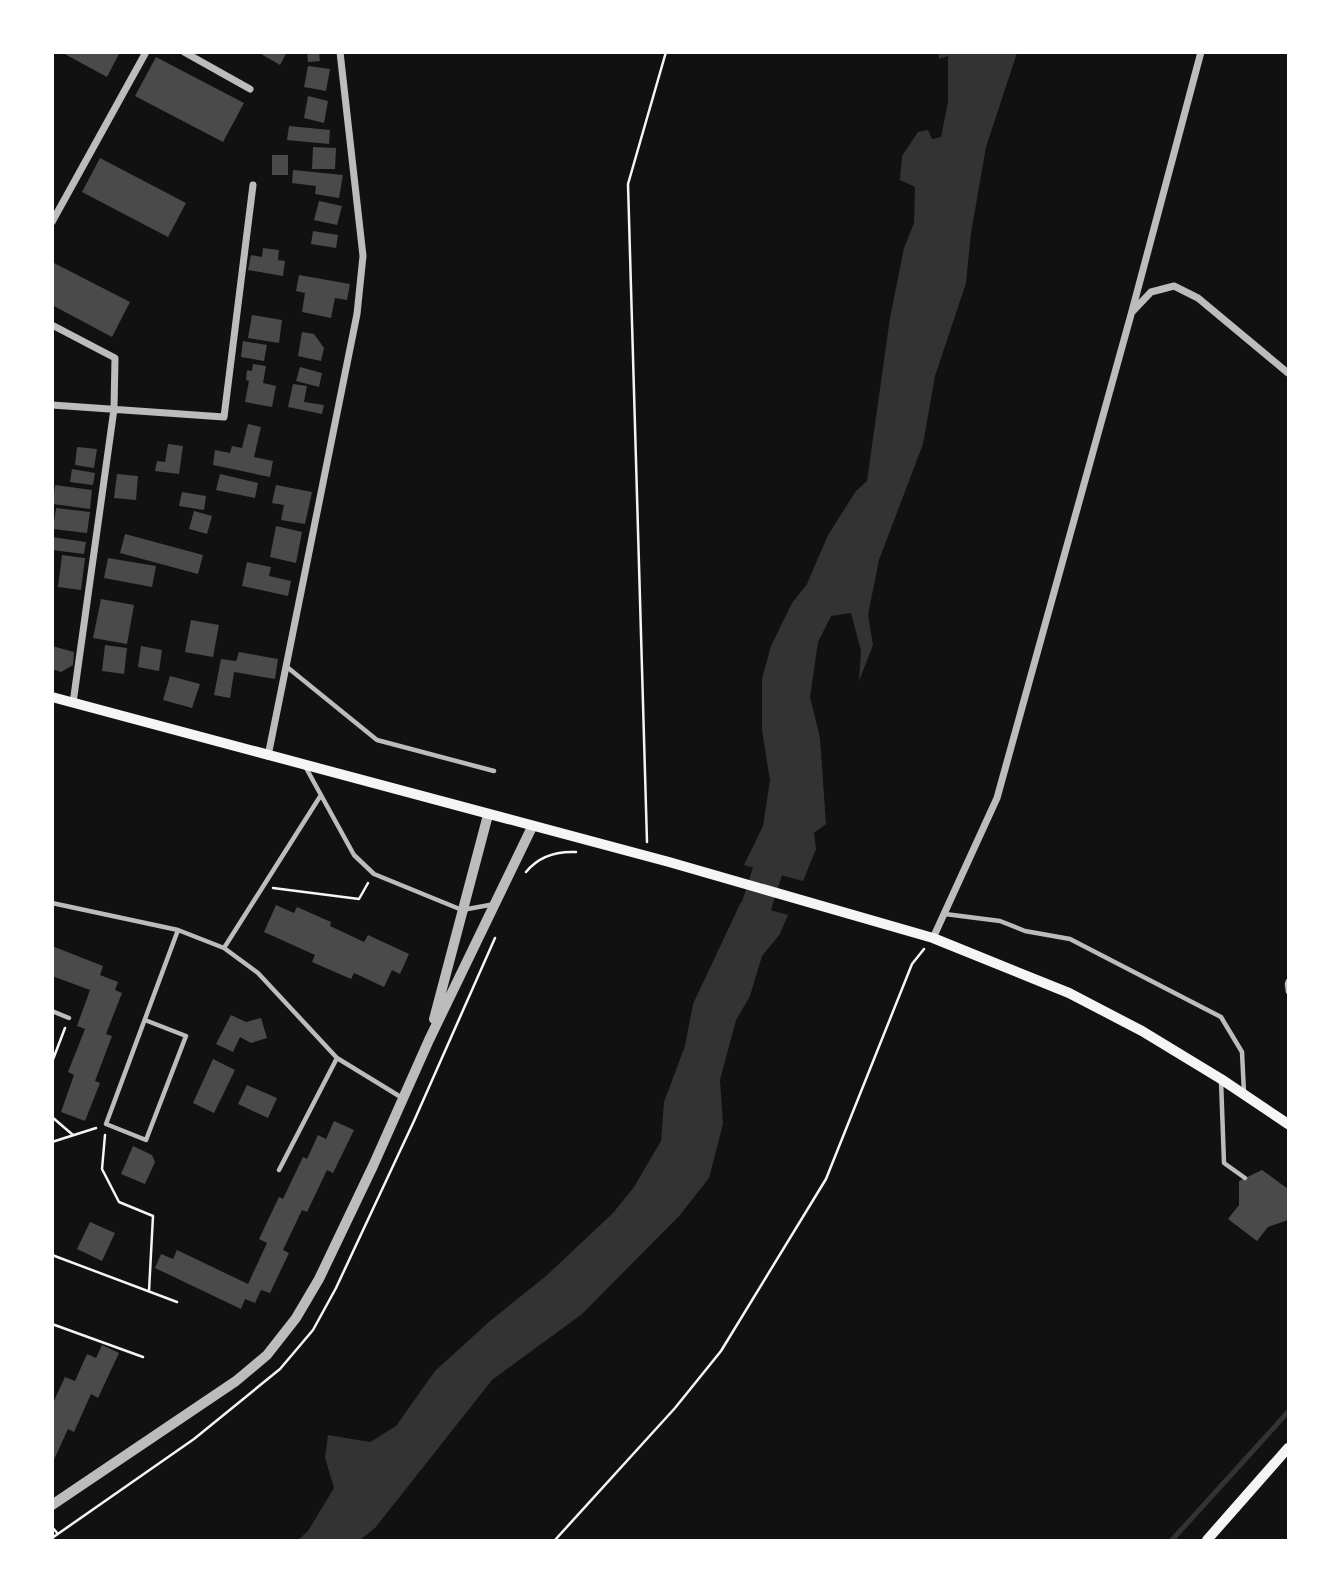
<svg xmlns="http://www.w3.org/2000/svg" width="1341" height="1593" viewBox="0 0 1341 1593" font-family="Manrope,sans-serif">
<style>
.water{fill:#333}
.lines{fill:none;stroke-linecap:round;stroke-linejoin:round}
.stream{stroke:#333;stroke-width:5}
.river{stroke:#333;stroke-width:30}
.building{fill:#4a4a4a}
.path{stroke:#f5f5f5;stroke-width:2.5}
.service{stroke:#bcbcbc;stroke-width:4.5}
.minor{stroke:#bcbcbc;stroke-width:7}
.tertiary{stroke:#bcbcbc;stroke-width:10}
.secondary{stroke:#f5f5f5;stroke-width:10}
</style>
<rect width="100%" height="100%" fill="#111"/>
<path class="water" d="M939 53H1017L986 147 971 233 966 283 935 376 923 444 879 560 868 615 873 645 859 681 861 651 851 613 831 616 818 642 810 697 820 738 826 824 814 833 816 849 803 881 744 865 763 826 770 780 762 730V679L771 646 792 603 807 584 828 535 856 491 867 481 890 318 904 248 914 223 915 187 900 180 902 156 918 132 928 130 932 139 941 137 948 102V56L939 59Z
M741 902 788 915 780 934 762 956 750 996 736 1020 720 1080 723 1124 709 1178 680 1215 582 1314 492 1380 375 1528 360 1540H298L308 1531 334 1488 325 1458 328 1435 370 1442 396 1426 435 1371 490 1321 546 1276 613 1213 634 1187 661 1141 664 1102 685 1046 693 1004Z"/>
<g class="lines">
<path class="stream" d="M1172 1540 1288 1412"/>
<path class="river" d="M744 945 780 832"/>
</g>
<path class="building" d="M61 52H120L107 77Z
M262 52H287L280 65 261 54Z
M307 52H319L320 61 308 62Z
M156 57 244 103 223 142 135 96Z
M308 66 330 69 326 91 304 87Z
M308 96 328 101 324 123 304 118Z
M289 126 330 130 329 144 287 140Z
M313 147 336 148 335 169H312Z
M272 155H288V175H272Z
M100 158 186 203 168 237 82 192Z
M293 170 343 175 339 198 315 194 316 186 292 183Z
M319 201 342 206 337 225 314 220Z
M313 231 338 235 336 248 311 244Z
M263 248 279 250 278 260 285 261 283 276 248 270 251 255 262 257Z
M52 262 130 302 112 337 52 305Z
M299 275 350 284 347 300 335 298 331 318 302 312 305 293 296 291Z
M252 315 282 320 279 343 248 338Z
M302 332 314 334 324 348 321 361 298 356Z
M243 341 267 345 264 361 241 357Z
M253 364 266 366 263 383 276 386 272 407 245 402 249 381 246 380 247 370 252 371Z
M300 367 322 373 319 387 296 381Z
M293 384 307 386 304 402 324 405 322 414 288 407Z
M248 424 261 427 254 457 273 461 270 477 213 465 215 450 230 453 232 446 242 448Z
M168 444 183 446 179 474 155 471 157 461 165 462Z
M77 447 97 449 94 468 75 465Z
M72 469 95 473 93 485 70 482Z
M117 474 138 476 136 500 114 498Z
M220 474 258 483 255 498 216 490Z
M55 485 92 490 90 509 53 504Z
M276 485 312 492 305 524 281 520 284 505 272 503Z
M182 492 206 496 204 510 179 506Z
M56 508 90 512 87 533 53 529Z
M194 511 212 516 207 534 189 529Z
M276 526 302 532 296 563 270 557Z
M125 534 203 555 198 574 120 553Z
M52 537 86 542 84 554 52 550Z
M62 555 85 558 81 590 58 587Z
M108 558 156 566 152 587 104 578Z
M247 562 271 567 269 576 291 581 288 596 242 586Z
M101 599 134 605 127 644 93 638Z
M191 620 219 625 213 657 185 652Z
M105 645 127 648 124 674 102 671Z
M52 646 74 652 73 665 61 672 52 669Z
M141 646 162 650 159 671 138 667Z
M239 652 278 659 275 679 234 672 230 698 214 695 221 659 236 661Z
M170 676 200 684 192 708 163 700Z
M276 905 294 913 297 907 331 922 330 926 364 942 368 935 409 954 400 974 392 970 384 987 354 973 351 979 312 962 315 955 264 932Z
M52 946 103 966 100 975 118 982 115 990 122 993 106 1034 112 1036 95 1081 100 1083 85 1121 61 1112 74 1075 68 1072 85 1029 77 1026 90 990 52 976Z
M231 1015 246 1022 261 1018 267 1038 251 1043 240 1037 233 1052 216 1044Z
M213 1059 235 1070 214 1113 193 1103Z
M247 1085 277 1098 268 1118 238 1104Z
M334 1121 354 1130 333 1173 327 1170 307 1212 302 1210 283 1250 289 1253 270 1293 261 1290 255 1303 245 1299 241 1309 155 1268 161 1254 173 1259 177 1250 248 1284 267 1243 259 1239 279 1197 283 1199 303 1157 307 1159 318 1135 326 1139Z
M133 1146 152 1155 155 1162 145 1184 121 1174Z
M1262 1170 1288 1189V1220L1268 1227 1257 1241 1228 1219 1239 1205V1181Z
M90 1222 115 1233 102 1261 77 1249Z
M102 1345 119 1353 98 1398 91 1394 74 1432 68 1429 52 1464V1405L65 1377 75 1381 87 1354 96 1358Z"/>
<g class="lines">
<path class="path" d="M647 842 628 184 666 52
M526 872C538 857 556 851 576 852
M273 888 359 899 368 883
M52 1062 65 1028
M52 1117 73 1135
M105 1135 102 1169 119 1202 153 1216 149 1291
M52 1142 96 1128
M52 1255 177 1302
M52 1324 143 1357
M52 1527 58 1534
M52 1538 194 1439 280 1369 313 1330 336 1288 414 1121 495 938
M555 1540 675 1408 721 1351 826 1179 912 964 924 949"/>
<path class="service" d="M287 667 377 740 494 771
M305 766 354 855 374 874 462 910 495 904
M52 903 178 930 224 948 258 973 337 1058 404 1099
M945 914 1000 921 1025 931 1070 939 1221 1017 1242 1052 1244 1093
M224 948 321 795
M1288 981 1287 984 1288 992
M52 1011 69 1018
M145 1020 186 1036 146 1140 106 1124 178 930
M1221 1080 1224 1163 1245 1178
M279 1170 337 1058"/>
<path class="minor" d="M184 52 250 89
M52 222 146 52
M1133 311 1151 292 1174 286 1198 298 1288 373
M52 325 115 358 114 409 73 703
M52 405 224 417 253 185
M268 756 357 314 363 256 340 52
M933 938 997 798 1132 311 1201 52"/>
<path class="tertiary" d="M434 1019 488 815
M52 1505 236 1381 267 1355 296 1318 319 1279 373 1166 429 1040 532 827"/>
<path class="secondary" d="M52 697 669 862 933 938 1069 993 1142 1031 1221 1079 1288 1124
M1207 1540 1288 1448"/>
</g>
<rect width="1341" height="1593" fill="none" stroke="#ffffff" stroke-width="108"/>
</svg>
